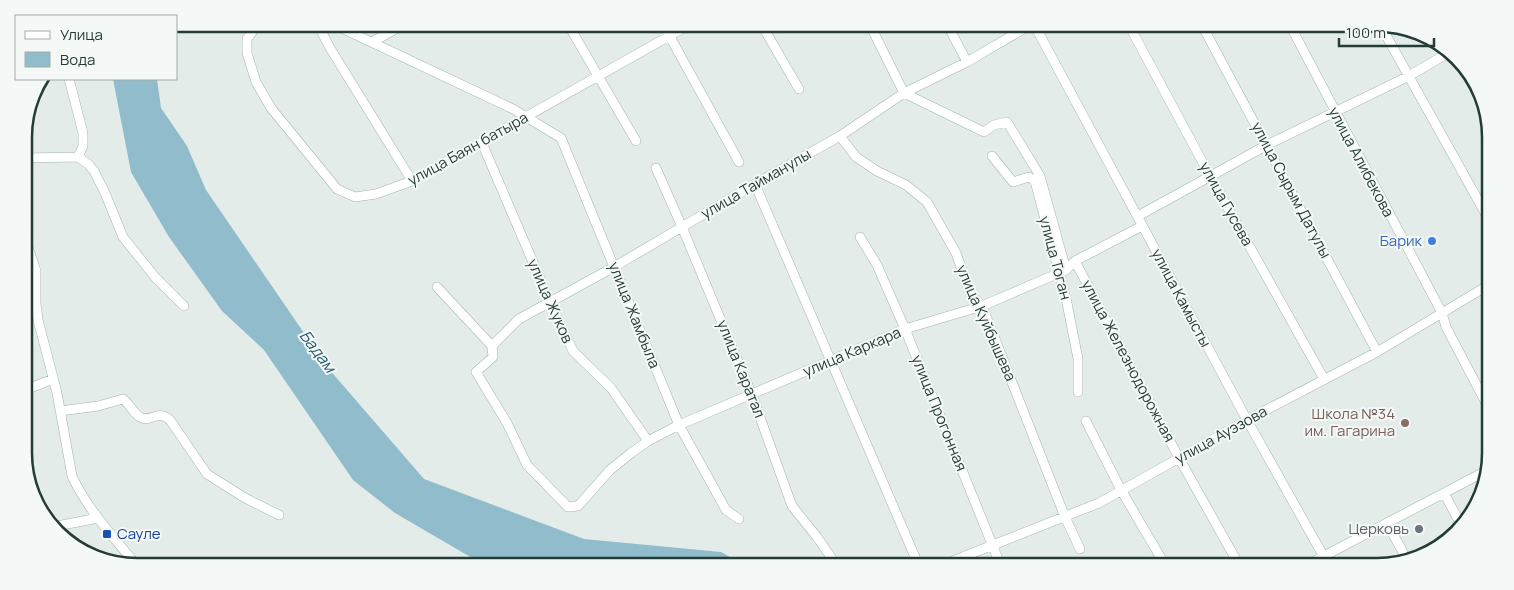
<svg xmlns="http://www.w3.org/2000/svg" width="1514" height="590" viewBox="0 0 1514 590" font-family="Manrope,sans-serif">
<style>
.water{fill:#91bccb}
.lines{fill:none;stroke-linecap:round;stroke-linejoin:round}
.minor-casing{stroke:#a6b3b0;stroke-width:10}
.minor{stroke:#fff;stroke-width:9}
.shop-dot{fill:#3f7fe0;stroke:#f4f8f6;stroke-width:2}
.education-dot{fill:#8d6e63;stroke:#f4f8f6;stroke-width:2}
.worship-dot{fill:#6b7280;stroke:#f4f8f6;stroke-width:2}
.transit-dot{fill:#1a4fb4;stroke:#f4f8f6;stroke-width:2}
.labels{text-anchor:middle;stroke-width:4;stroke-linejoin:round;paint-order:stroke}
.street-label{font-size:15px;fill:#253b37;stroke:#f4f8f6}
.shop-label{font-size:15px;fill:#366cbe;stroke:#f4f8f6;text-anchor:end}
.education-label{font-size:15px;fill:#785e54;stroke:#f4f8f6;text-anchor:end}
.worship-label{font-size:15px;fill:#5b616d;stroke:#f4f8f6;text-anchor:end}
.transit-label{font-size:15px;fill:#164399;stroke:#f4f8f6;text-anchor:start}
.water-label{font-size:16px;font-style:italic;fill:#255d71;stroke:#f4f8f6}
.rim{fill:none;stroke:#253b37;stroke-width:2.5}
</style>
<rect width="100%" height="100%" fill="#e3ece9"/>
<path class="water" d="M113 79H157L161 108 187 146 206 190 328 368 424 479 584 539 721 552 741 563 479 562 395 513 353 480 264 350 222 311 169 237 131 172Z"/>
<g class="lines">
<g class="minor-casing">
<path id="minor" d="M258 24 247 39V53L256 82 271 108 337 189 355 197 376 194 412 181 687 26
M318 25 330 48 412 181
M335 25 513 109 561 138 679 425 726 510 739 519
M569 26 636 141
M664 26 739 162
M763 27 799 89
M871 27 904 93 984 132 994 125 1007 122 1040 176 1066 270
M949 28 967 62
M1036 28 1247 420 1329 566
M1131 29 1210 176 1324 379
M1204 29 1377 352
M1292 29 1442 313 1446 327 1485 401
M1383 30 1488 218
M372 42 403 25
M69 79 83 133V146L78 157
M840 136 856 157 877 171 906 185 927 202 956 253 971 295 982 306 1065 517 1080 549
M482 143 550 302 573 351 611 388 648 441
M992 156 1013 182 1029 177 1035 181 1067 303 1078 359V392
M24 158 78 157 88 164 94 171 105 193 123 237 155 277 184 306
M656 168 682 227 752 395 792 506 817 537 835 563
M755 184 918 564
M1138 216 1267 145 1409 76 1448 53
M860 237 877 265 905 329 1000 564
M25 238 36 271V303L38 320 57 393 72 476C86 507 111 534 132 560
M1075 261 1179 458 1239 565
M437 287 492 346 493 357 476 372 507 423 527 465 568 507 578 506 610 470 631 453 648 441 679 425 905 329 982 306 1066 270 1075 261 1142 226
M25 308 36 303
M492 346 519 319 614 267 755 184 840 136 904 93 967 62 1025 28
M25 390 53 379
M60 411 98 406 123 399C129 403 133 413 140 417 151 424 157 408 170 420L207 474 245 498 279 515
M1086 421 1121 490 1165 565
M1444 493 1460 523
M1387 523 1406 558
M52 527 98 518
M945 564 1099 503 1247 420 1377 352 1487 286
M1088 564 1089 565
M1305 566 1484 472"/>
</g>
<use href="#minor" class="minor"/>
</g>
<circle class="shop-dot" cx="1432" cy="241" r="5"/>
<circle class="education-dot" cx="1405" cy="423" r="5"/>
<circle class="worship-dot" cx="1419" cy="529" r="5"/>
<rect class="transit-dot" x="102" y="529" width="10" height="10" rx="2.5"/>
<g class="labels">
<g class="street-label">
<text transform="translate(468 149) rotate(-29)" y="5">улица Баян батыра</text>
<text transform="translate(1361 162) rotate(62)" y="5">улица Алибекова</text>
<text transform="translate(756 184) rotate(-30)" y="5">улица Тайманулы</text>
<text transform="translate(1291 190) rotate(62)" y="5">улица Сырым Датулы</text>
<text transform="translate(1226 204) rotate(61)" y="5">улица Гусева</text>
<text transform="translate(1055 258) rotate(75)" y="5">улица Тоган</text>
<text transform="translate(1181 298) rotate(62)" y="5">улица Камысты</text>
<text transform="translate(550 301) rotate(66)" y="5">улица Жуков</text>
<text transform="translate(634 315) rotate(68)" y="5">улица Жамбыла</text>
<text transform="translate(986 323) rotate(66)" y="5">улица Куйбышева</text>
<text transform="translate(852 352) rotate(-23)" y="5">улица Каркара</text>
<text transform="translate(1128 361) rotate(62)" y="5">улица Железнодорожная</text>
<text transform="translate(741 369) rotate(68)" y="5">улица Каратал</text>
<text transform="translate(939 413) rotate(68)" y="5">улица Прогонная</text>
<text transform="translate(1221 435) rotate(-29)" y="5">улица Ауэзова</text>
</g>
<g class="shop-label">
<text x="1422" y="246">Барик</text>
</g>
<g class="education-label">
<text x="1395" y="419">Школа №34<tspan x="1395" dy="17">им. Гагарина</tspan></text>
</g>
<g class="worship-label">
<text x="1409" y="534">Церковь</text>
</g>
<g class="transit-label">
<text x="117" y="539">Сауле</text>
</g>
<g class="water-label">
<text transform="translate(318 351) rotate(53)" y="6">Бадам</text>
</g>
</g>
<path d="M0 0H1514V590H0ZM137 32H1377A105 105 0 0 1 1482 137V453A105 105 0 0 1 1377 558H137A105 105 0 0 1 32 453V137A105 105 0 0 1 137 32Z" fill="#f4f8f6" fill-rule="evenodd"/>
<path class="rim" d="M137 32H1377A105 105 0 0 1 1482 137V453A105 105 0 0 1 1377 558H137A105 105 0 0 1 32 453V137A105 105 0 0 1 137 32Z"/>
<rect x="15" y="15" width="162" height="65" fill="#f4f8f6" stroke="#a1acaa"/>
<rect x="25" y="31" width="25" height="8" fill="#ffffff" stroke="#a1acaa"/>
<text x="60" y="40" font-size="15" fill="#253b37">Улица</text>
<rect x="25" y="52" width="25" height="15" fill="#91bccb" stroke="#a1acaa"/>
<text x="60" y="65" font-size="15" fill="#253b37">Вода</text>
<path d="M1339 38v8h95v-8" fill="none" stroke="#253b37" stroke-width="2.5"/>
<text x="1346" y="38" font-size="15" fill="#253b37" stroke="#f4f8f6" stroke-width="4" paint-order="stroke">100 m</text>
</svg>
